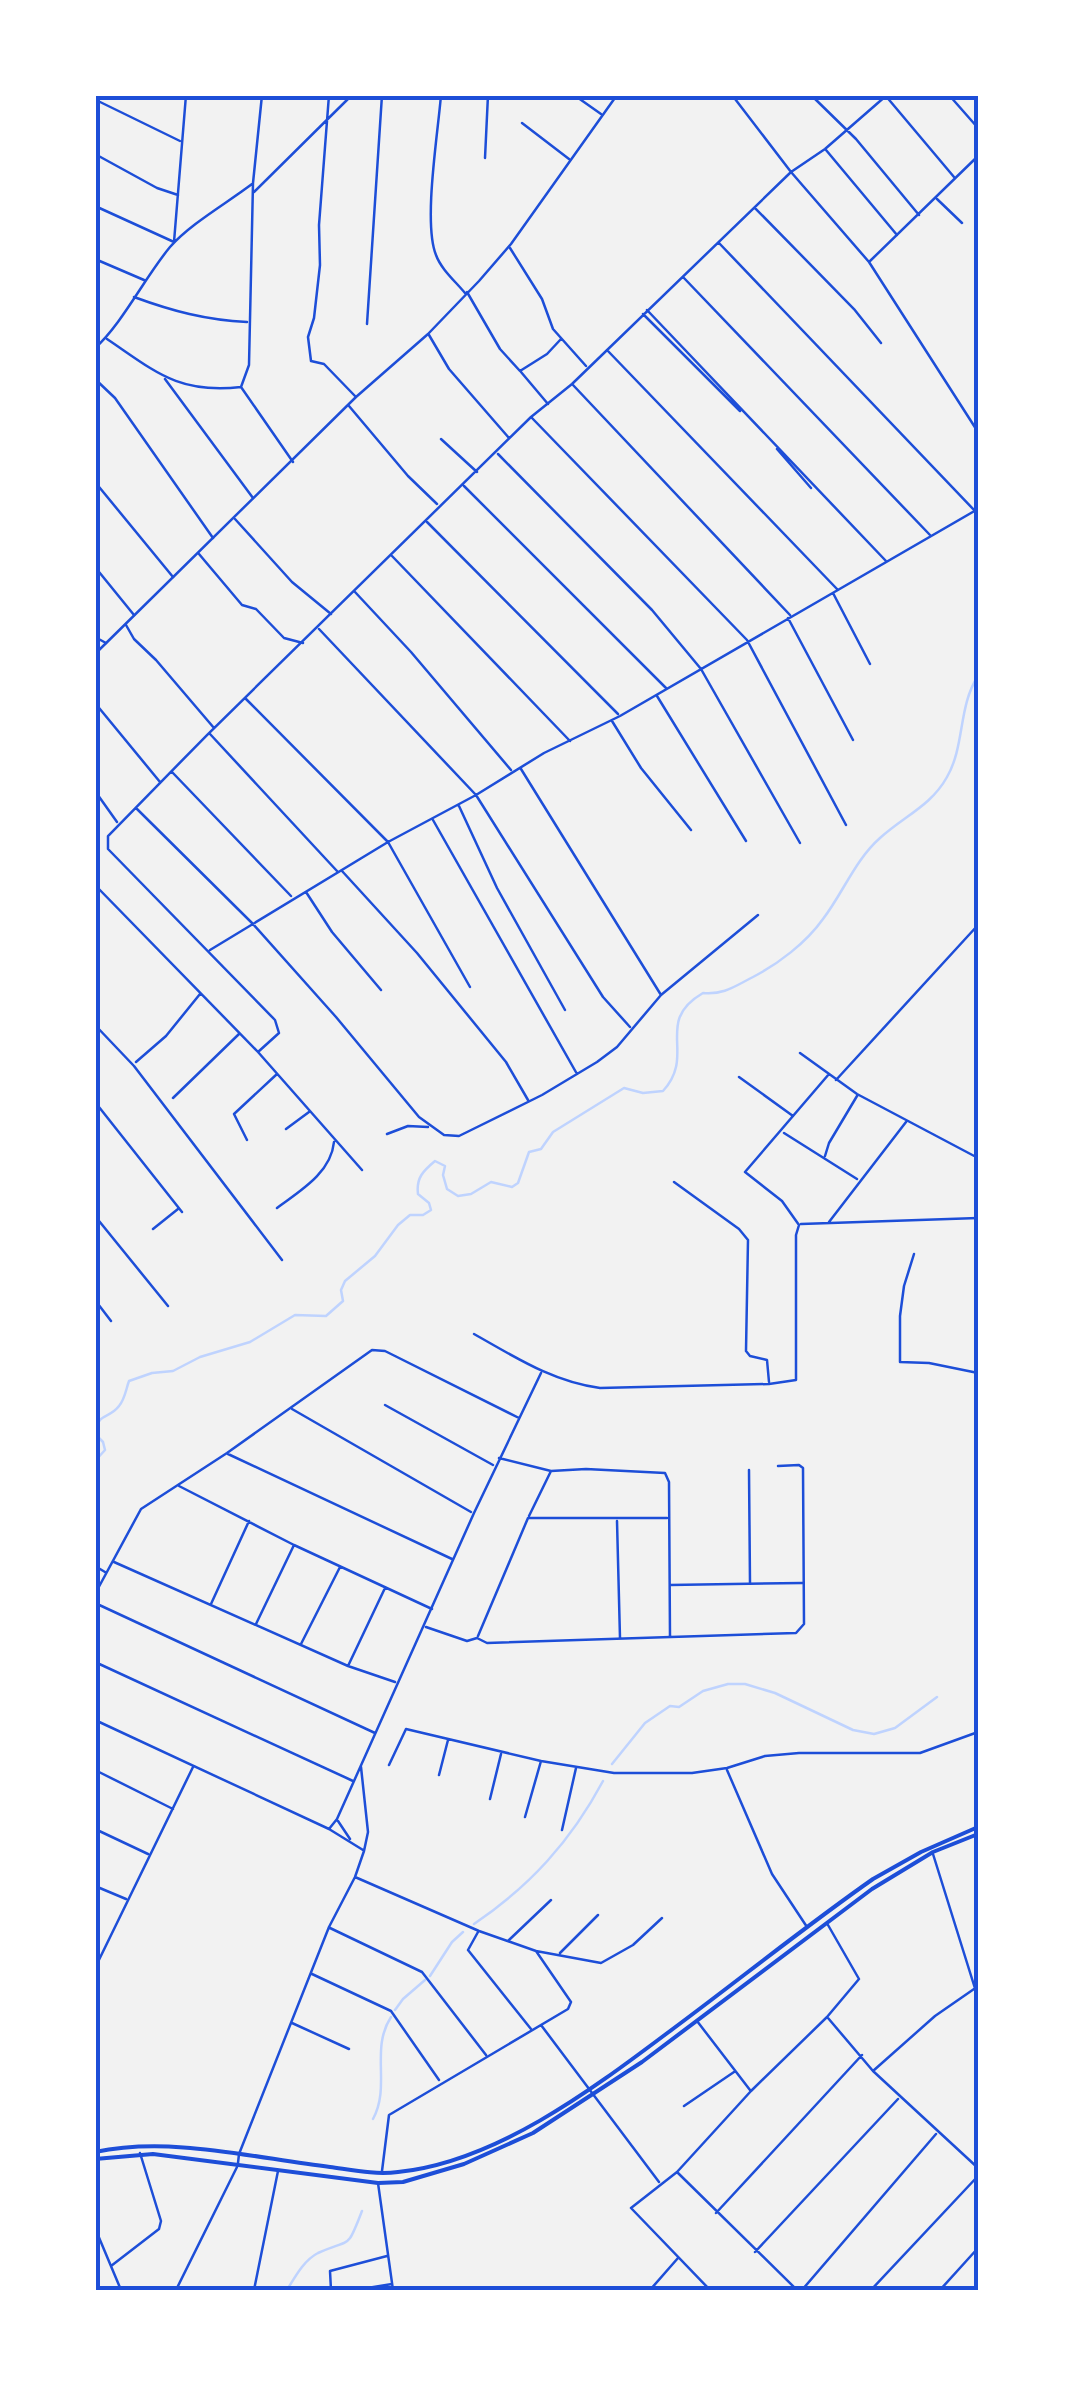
<svg xmlns="http://www.w3.org/2000/svg" width="1073" height="2385" viewBox="0 0 1073 2385" font-family="Signika,sans-serif">
<style>
.lines{fill:none;stroke-linecap:round;stroke-linejoin:round}
.stream{stroke:#bfd3fe;stroke-width:2.5}
.minor{stroke:#1d4ed8;stroke-width:2.5}
.tertiary{stroke:#1d4ed8;stroke-width:2.5}
.secondary{stroke:#1d4ed8;stroke-width:4}
.neatline{fill:none;stroke:#1d4ed8;stroke-width:4}
</style>
<rect width="100%" height="100%" fill="#f2f2f2"/>
<g class="lines">
<path class="stream" d="M95 1429C100 1413 110 1418 119 1406 125 1399 126 1389 129 1381L152 1373 173 1371 200 1357 250 1342 295 1315 326 1316 343 1301 341 1290 345 1281 375 1256 398 1225 410 1215H423L431 1210 429 1203 418 1194C416 1178 423 1171 435 1161L445 1166 443 1175 447 1189 458 1196 471 1194 491 1182 512 1187 518 1183 529 1152 541 1149 553 1132 624 1088 643 1093 663 1091C697 1054 653 1022 703 993 724 995 735 986 753 977 778 964 806 943 823 919 843 893 855 860 880 838 904 816 931 806 947 777 965 746 958 706 978 676
M95 1434 103 1442 105 1450 95 1461
M612 1764 645 1723 670 1706 679 1707 703 1691 728 1684H745L775 1693 853 1730 874 1734 895 1728 937 1697
M474 1924C530 1886 571 1841 603 1781
M430 1976 452 1942 463 1932
M395 2010 403 1999 425 1980
M373 2119C391 2086 370 2049 391 2017
M287 2290C295 2277 304 2260 318 2253 352 2238 347 2250 362 2211"/>
<path class="minor" d="M262 95 253 183 249 365 241 387 293 462
M329 95 319 225 320 265 314 318 308 337 311 361 324 364 355 396
M441 95C438 133 423 223 436 255 441 269 455 281 465 293
M574 95 601 114
M732 95 791 172 869 262 978 432
M811 95 856 139 919 215
M885 95 954 177
M949 95 978 128
M96 100 180 141
M95 112 96 95
M522 123 569 159
M826 150 897 235
M95 154 157 188 178 195
M485 158 488 95
M254 192 352 95
M937 199 962 223
M95 206 174 242 186 95
M755 208 854 309 881 343
M719 243 975 511
M510 248 542 299 553 329 586 366
M95 259 144 280
M869 262 978 156
M683 277 930 535
M467 292 500 349 520 371 547 354 561 339
M134 297C172 311 206 320 247 322
M647 310 886 561
M643 314 740 411
M367 324 382 95
M429 335 449 369 509 438
M107 339C156 372 178 394 241 387
M95 348C122 324 145 277 170 247 190 224 227 203 252 184
M607 350 837 589
M521 372 548 404
M95 379 115 398 213 538
M165 379 253 498
M573 385 790 615
M349 406 408 476 437 504
M532 418 747 640 846 825
M441 439 477 472
M777 449 811 488
M498 454 652 610 701 669 800 843
M95 482 173 577
M464 486 666 688
M235 519 292 582 331 614
M427 522 618 714
M199 554 242 605 256 609 284 638 303 643
M392 556 570 741
M95 567 134 615
M355 592 411 652 511 770
M833 593 870 664
M788 618 853 740
M126 625 134 639 156 660 214 728
M319 629 476 795 603 997 630 1027
M95 637 106 643
M657 696 746 841
M246 699 388 842 470 987
M95 703 160 782
M612 721 641 768 691 830
M210 734 337 871
M521 769 661 995
M172 772 291 896
M95 791 117 822
M459 806 497 888 565 1010
M136 808 252 923 336 1017 419 1117 444 1135 459 1136 542 1095 597 1062 617 1047 661 995 758 915
M433 820 577 1074
M342 871 417 953 506 1062 528 1100
M95 885 258 1052 362 1170
M306 892 332 932 381 990
M210 950 388 842 476 795 544 753 620 716 978 509
M95 1025 134 1066 282 1260
M258 1052 279 1033 275 1020 108 849V836L207 735 531 417 572 384 791 172 825 149 887 95
M800 1053 857 1094 978 1158
M136 1062 166 1036 200 994
M739 1077 793 1116
M836 1080 978 925
M173 1098 239 1034
M95 1102 182 1212
M286 1129 309 1112
M784 1133 857 1179
M387 1134 408 1126 428 1127
M247 1140 234 1114 277 1074
M825 1156 829 1143 857 1096
M674 1182 739 1229 748 1240 746 1351 750 1356 767 1360 769 1382
M277 1208C300 1191 331 1173 334 1142
M95 1216 168 1306
M829 1222 906 1122
M801 1224 978 1218
M153 1229 178 1209
M914 1254 904 1286 900 1316V1362L929 1363 978 1373
M95 1300 111 1321
M474 1334C515 1357 553 1382 600 1388L769 1384 796 1380V1235L799 1225 782 1201 745 1172 829 1074
M385 1405 493 1465
M292 1409 471 1512
M228 1454 452 1559
M499 1458 551 1471 586 1469 665 1473 669 1482 670 1636
M749 1470 750 1583
M179 1486 294 1545 432 1609
M529 1516 551 1471
M617 1521 620 1638
M114 1562 348 1666 395 1682
M95 1566 105 1572
M670 1585 802 1583
M95 1594 141 1509 227 1453 372 1350 385 1351 519 1418
M95 1603 375 1733
M211 1604 249 1521
M256 1624 294 1545
M426 1627 467 1641 477 1638 487 1643 796 1633 804 1624 803 1468 799 1465 778 1466
M478 1636 528 1518H667
M301 1644 340 1567
M95 1662 353 1781
M348 1666 385 1588
M95 1720 329 1829 363 1850
M389 1765 406 1729 541 1761 614 1773H692L727 1768 765 1756 799 1753H920L978 1732
M95 1770 173 1809
M727 1770 772 1874 807 1927
M439 1775 448 1740
M490 1799 501 1754
M525 1817 541 1761
M338 1821 350 1839
M95 1829 148 1854
M329 1829 337 1819 474 1513 541 1373
M562 1830 576 1768
M933 1854 978 1998
M355 1877 479 1931 536 1951 571 2002 568 2009 389 2115 382 2171
M95 1886 126 1899
M330 1928 422 1972 486 2055
M478 1932 468 1950 531 2029
M509 1940 551 1900
M536 1951 601 1963 633 1945 662 1918
M560 1953 598 1915
M95 1968 193 1767
M312 1974 391 2011 439 2080
M828 2018 873 2071 978 2168
M697 2021 750 2090
M292 2023 349 2049
M541 2025 659 2182
M873 2071 935 2016 974 1989
M684 2106 734 2072
M238 2163 239 2154 329 1927 355 1877 364 1851 368 1832 361 1767
M678 2173 797 2290
M378 2183 393 2290
M716 2213 862 2055
M95 2228 121 2290
M755 2252 898 2099
M111 2266 159 2229 161 2221 140 2153
M254 2290 278 2171
M331 2290 330 2271 387 2256
M355 2290 392 2284
M650 2290 678 2258
M710 2290 631 2208 677 2172 751 2091 827 2017 859 1979 828 1925
M802 2290 936 2134
M871 2290 978 2176
M940 2290 978 2248"/>
<path class="tertiary" d="M95 654 356 397 428 334 479 281 511 244 617 95
M176 2290 237 2167"/>
<path class="secondary" d="M95 2152C171 2136 254 2158 330 2167 352 2170 375 2175 398 2172 495 2162 590 2091 666 2034 735 1983 803 1928 873 1879L921 1852 978 1827
M95 2159 153 2154 378 2183 403 2182 464 2164 533 2133 642 2062 872 1889 933 1852 978 1834"/>
</g>
<rect width="1073" height="2385" fill="none" stroke="#ffffff" stroke-width="195"/>
<rect x="98" y="98" width="878" height="2190" class="neatline"/>
</svg>
